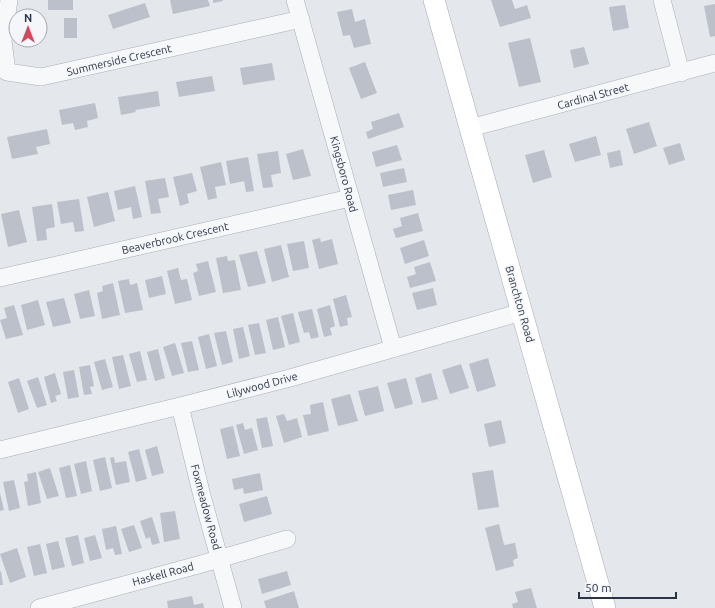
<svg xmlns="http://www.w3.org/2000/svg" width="715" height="608" viewBox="0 0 715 608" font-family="Ubuntu,sans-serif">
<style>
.building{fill:#bbc0ca}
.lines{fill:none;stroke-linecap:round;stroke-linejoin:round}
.minor-casing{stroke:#a9aeb7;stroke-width:18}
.major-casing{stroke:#a3abb8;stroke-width:22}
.minor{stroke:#f7f8fa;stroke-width:17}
.major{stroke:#fff;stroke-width:21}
.labels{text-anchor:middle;stroke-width:3;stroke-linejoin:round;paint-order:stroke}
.street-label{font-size:11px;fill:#2b3445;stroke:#f4f6f9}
</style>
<rect width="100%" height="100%" fill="#e4e7ec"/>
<path class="building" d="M48 0H73V10H48Z
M170 0H208L210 6 173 14Z
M213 0H223V1L213 3Z
M491 0H512L515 9 527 5 531 18 500 27Z
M145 3 150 17 113 29 108 15Z
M715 4V36L710 37 704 6Z
M625 5 629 28 613 31 609 7Z
M352 9 355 22 365 19 371 44 354 48 350 35 343 36 337 12Z
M64 18H77V38H64Z
M530 38 541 82 519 87 508 43Z
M584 47 589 64 574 68 570 50Z
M365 62 377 93 361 99 349 68Z
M272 63 275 80 243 85 240 68Z
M212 76 215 91 179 97 176 82Z
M158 91 160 106 135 110 136 112 121 115 118 97Z
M95 103 98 118 87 121 88 127 75 130 73 123 62 125 59 110Z
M399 113 404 127 368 139 366 132 373 129 371 122Z
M649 122 657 146 634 154 626 129Z
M47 129 50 144 36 147 38 154 12 159 7 137Z
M596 136 601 155 575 162 569 144Z
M680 143 685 160 669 165 663 148Z
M397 145 402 160 376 167 372 152Z
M303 149 311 176 293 180 286 154Z
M544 150 552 177 533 183 525 155Z
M620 150 623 165 610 168 607 153Z
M278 151 281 173 271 175 273 187 263 188 257 154Z
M248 157 254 191 246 192 244 181 230 184 226 161Z
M221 162 226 185 215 187 217 198 208 200 200 167Z
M404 168 407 182 383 187 380 173Z
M192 173 197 191 187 194 189 203 180 206 173 177Z
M165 178 169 197 158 199 161 213 151 214 145 181Z
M135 186 142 217 133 219 131 207 118 210 114 191Z
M413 190 416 205 391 210 388 195Z
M108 192 115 221 94 227 87 197Z
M79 199 84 231 75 232 73 222 61 224 57 202Z
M52 204 55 227 46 229 47 240 37 241 32 207Z
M19 210 27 242 8 247 1 214Z
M418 213 423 231 396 238 393 229 402 226 400 218Z
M320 238 321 242 332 239 338 264 319 269 312 240Z
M424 240 429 256 405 264 400 248Z
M304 241 309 268 293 271 287 244Z
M281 245 289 277 272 282 264 249Z
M257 251 266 283 248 287 239 255Z
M227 256 228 261 235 260 241 290 223 293 216 258Z
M208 261 216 292 199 296 193 273 198 271 196 264Z
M430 262 436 281 410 288 407 277 416 274 414 267Z
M178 268 181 280 187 279 192 300 175 304 167 271Z
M162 276 166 294 149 298 145 280Z
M129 279 130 285 137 283 143 310 125 313 118 281Z
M113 283 120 315 102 319 97 293 103 291 102 286Z
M433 288 437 305 417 310 412 293Z
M89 290 95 316 80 319 74 294Z
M346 295 352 317 347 318 348 325 340 327 333 299Z
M64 298 71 323 53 327 46 302Z
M38 300 45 325 27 330 21 305Z
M14 305 23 335 6 339 0 320 7 318 4 308Z
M330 305 335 326 330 328 332 335 324 337 317 309Z
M312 309 319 337 311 339 309 332 304 333 298 312Z
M293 313 300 342 289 345 281 316Z
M278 317 285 347 273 350 266 320Z
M259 323 266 353 255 355 248 325Z
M243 327 250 356 239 359 233 329Z
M226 331 233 362 222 365 214 333Z
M209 334 217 366 206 369 198 337Z
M192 341 199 370 188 372 181 343Z
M175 343 184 373 172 376 163 347Z
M158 349 165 378 155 381 147 352Z
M140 351 147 380 137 382 129 354Z
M123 355 131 386 119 389 112 357Z
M488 358 496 386 477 392 469 364Z
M105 359 113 387 102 390 94 362Z
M461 364 469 388 450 394 442 370Z
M90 365 94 386 90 387 92 394 84 395 79 367Z
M74 370 79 397 68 399 63 372Z
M55 373 61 394 55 396 57 401 51 403 44 377Z
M431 373 438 399 422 403 415 378Z
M38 377 47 405 37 408 27 381Z
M19 378 29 409 18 413 8 382Z
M406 378 413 404 395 409 387 383Z
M378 386 384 411 365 416 358 391Z
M350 394 358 421 338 426 331 399Z
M323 402 329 431 308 436 303 415 311 414 310 405Z
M284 414 287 421 297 418 302 437 284 443 276 416Z
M267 417 273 446 262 448 256 419Z
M501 420 506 443 489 447 484 424Z
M243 423 245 430 252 428 258 450 244 454 236 425Z
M233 426 240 456 227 459 220 429Z
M157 446 164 473 152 476 145 450Z
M139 449 147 479 136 482 128 452Z
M105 457 112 488 100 491 93 460Z
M114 457 115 463 126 461 130 482 116 485 110 458Z
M86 461 92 491 81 494 74 464Z
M70 465 77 496 66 498 59 468Z
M50 468 59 496 47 499 38 472Z
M493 470 499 507 478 510 472 473Z
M36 472 41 503 28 506 24 482 28 481 27 474Z
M260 473 263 490 244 494 243 488 234 490 232 479Z
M14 480 20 508 9 511 3 482Z
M0 493 4 510 0 511Z
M267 496 272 514 244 522 239 504Z
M175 511 180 539 164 542 160 513Z
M152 517 160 543 152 545 150 537 146 539 140 521Z
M499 524 504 545 515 543 518 558 513 560 514 566 496 571 485 528Z
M134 525 142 548 129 552 121 529Z
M116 526 122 554 115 555 113 548 106 550 102 529Z
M78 535 84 563 72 566 65 538Z
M95 535 102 558 90 561 84 538Z
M58 541 65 567 52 570 46 544Z
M40 544 47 573 34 576 27 547Z
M17 548 26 577 10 583 0 554Z
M1 571 3 585H0V572Z
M287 571 291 585 262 594 258 579Z
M531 588 537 608H513L512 604 518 602 515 592Z
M294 591 299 608H266L264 601Z
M192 596 194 605 203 603 204 608H168L167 601Z"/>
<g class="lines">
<g class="minor-casing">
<path id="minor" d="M9 0 3 41 7 72 41 77 301 19
M295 0 393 348
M662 0 681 73
M470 128 715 63
M0 278 350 198
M180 406 202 496 233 608
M0 450 180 406 290 378 522 312
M39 608 198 565 287 539"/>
</g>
<g class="major-casing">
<path id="major" d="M434 0 605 608"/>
</g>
<use href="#minor" class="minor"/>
<use href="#major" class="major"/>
</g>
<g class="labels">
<g class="street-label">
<text transform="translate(119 60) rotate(-13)" y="4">Summerside Crescent</text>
<text transform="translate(593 96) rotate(-15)" y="4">Cardinal Street</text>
<text transform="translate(344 174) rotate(75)" y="4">Kingsboro Road</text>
<text transform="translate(175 238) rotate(-13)" y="4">Beaverbrook Crescent</text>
<text transform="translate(520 304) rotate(74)" y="4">Branchton Road</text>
<text transform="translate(262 385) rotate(-15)" y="4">Lilywood Drive</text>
<text transform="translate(206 507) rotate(75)" y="4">Foxmeadow Road</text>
<text transform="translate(163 574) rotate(-15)" y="4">Haskell Road</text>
</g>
</g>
<g transform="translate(28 28)"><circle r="19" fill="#f4f6f9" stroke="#a4a8b1"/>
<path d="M0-3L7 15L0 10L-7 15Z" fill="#d1495b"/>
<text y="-6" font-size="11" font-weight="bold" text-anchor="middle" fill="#2b3445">N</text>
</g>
<path d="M579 592v6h97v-6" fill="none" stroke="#2b3445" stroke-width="2"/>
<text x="585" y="592" font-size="12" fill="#2b3445" stroke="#f4f6f9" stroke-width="3" paint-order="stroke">50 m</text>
</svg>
